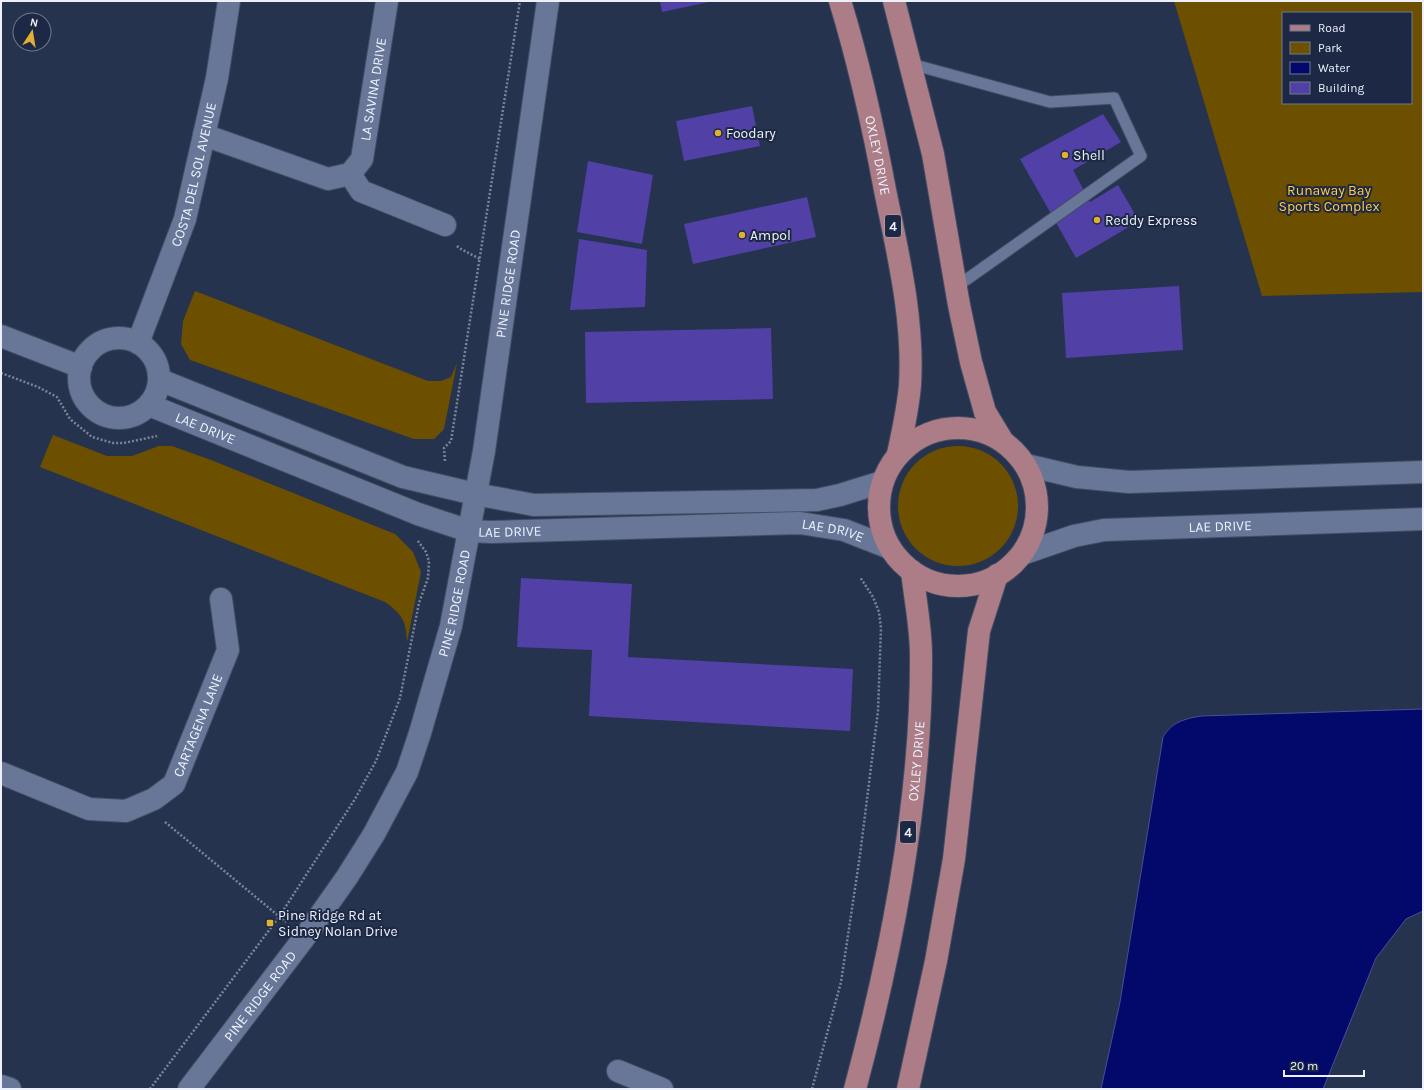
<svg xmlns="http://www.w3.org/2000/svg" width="1424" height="1090" viewBox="0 0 1424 1090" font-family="Karla,sans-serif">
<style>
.green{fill:#6c5000;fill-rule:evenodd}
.water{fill:#03096b;stroke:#494f96}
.building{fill:#5140a6}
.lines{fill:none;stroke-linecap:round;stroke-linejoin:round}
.lane-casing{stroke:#444e64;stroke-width:13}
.street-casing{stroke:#444e64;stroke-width:24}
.secondary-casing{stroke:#444e64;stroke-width:24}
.primary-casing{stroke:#444e64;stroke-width:24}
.path{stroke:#7b859a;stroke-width:2.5;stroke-dasharray:2 2;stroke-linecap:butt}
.lane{stroke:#687798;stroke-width:11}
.street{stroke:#687798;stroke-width:22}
.secondary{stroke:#687798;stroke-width:22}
.primary{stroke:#ac7d86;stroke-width:22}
.poi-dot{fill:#e1af34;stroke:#1d2944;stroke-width:1.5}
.labels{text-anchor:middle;stroke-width:4;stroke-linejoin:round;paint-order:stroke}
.shield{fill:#1d2944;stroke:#aeb5c5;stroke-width:1}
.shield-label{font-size:13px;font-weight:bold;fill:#ecf1fc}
.street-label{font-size:14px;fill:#ecf1fc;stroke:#1d2944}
.poi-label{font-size:14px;fill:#ecf1fc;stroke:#1d2944;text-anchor:start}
.park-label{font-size:14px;fill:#fec94b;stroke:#1d2944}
</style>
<rect width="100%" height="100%" fill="#26334f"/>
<path class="green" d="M1174 1H1423V292L1262 296ZM1283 13H1411V103H1283Z
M195 291 428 381H441L451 377 457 363 444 429 434 439H414L190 360 181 344 183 321Z
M53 435 107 456H132L159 446H172L211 460 395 534 413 552 421 572 407 642C406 621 403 615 385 602L40 467Z
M898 506a60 60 0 1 1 120 0a60 60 0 1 1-120 0Z"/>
<path class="water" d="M1423 709V911L1406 919 1376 958 1323 1089H1101L1120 1002 1163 737C1172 722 1184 719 1201 716Z"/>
<path class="building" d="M660 1H709V2L662 12Z
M752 106 760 146 684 161 676 121Z
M1103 114 1121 142 1073 170 1090 202 1118 185 1139 221 1076 258 1020 159Z
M588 161 653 175 642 244 577 232Z
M807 197 816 237 693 264 684 224Z
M579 239 647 250 645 307 570 310Z
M1179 286 1183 350 1066 358 1062 293Z
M771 328 773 399 586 403 585 332Z
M521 578 632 584 628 657 853 669 850 731 589 716 592 650 517 647Z"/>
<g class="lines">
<g class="lane-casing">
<path id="lane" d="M911 64 1050 102 1114 98 1141 156 956 287"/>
</g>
<g class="street-casing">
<g id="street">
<path id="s1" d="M204 135 328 179 350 174 362 159 387 1"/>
<path d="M350 174 361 191 445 225"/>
<path d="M1 336 81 367"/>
<circle cx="119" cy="378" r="40"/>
<path id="s2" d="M138 343 185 219 217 78 229 1"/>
<path d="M160 380 403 477 475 494"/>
<path id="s3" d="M149 405 418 514 469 531"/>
<path id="s4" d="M1 773 89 809 126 811 154 799 174 784 228 650 221 599"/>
<path d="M618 1071 662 1089"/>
<path d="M1 1086 10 1089"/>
</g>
</g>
<g class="secondary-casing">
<g id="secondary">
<path d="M1026 465 1077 477 1129 482 1423 472"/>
<path d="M475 494 534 505 817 500 840 495 882 482"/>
<path id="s5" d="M469 531 491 532 800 523 844 530 890 548"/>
<path id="s6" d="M1022 554 1074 536 1104 530 1423 519"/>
<path id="s7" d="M189 1089 304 938 347 877 374 834 407 772 420 733 451 626 484 451 548 1"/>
</g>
</g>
<g class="primary-casing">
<g id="primary">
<path id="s8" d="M840 1C859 63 873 126 885 190 898 254 914 320 910 385 908 409 903 431 898 454"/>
<path d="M894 1 933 154 959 305 971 362 985 412 1002 440"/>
<circle cx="958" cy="507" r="79"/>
<path id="s9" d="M855 1089C892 951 922 799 921 655 921 627 915 599 912 571"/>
<path d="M908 1089 936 961 954 859 979 631 997 575"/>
</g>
</g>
<path class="path" d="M457 246 459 248 480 259
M1 373 38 387 57 397 70 419 92 437 113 443H124L157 436
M445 461 444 448 451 441 520 1
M165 822 286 922
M150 1089 279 917 355 799 376 761 400 698 419 603 428 578 429 561 426 552 418 541
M812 1089 841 982 860 855 878 711 881 628 879 612 873 597 860 577"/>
<use href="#lane" class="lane"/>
<use href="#street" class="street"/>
<use href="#secondary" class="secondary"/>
<use href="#primary" class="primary"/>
</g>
<g class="poi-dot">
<circle cx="718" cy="133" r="4"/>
<circle cx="1065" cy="155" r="4"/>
<circle cx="1097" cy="220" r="4"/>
<circle cx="742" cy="235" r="4"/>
<rect x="266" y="919" width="8" height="8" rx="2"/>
</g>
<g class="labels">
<g class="shield">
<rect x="885" y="215" width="16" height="22" rx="3"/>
<rect x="900" y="821" width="16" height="22" rx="3"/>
</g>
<g class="shield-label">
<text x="893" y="231">4</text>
<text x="908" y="837">4</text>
</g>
<g class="street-label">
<text dy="5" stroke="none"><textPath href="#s1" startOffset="244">LA SAVINA DRIVE</textPath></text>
<text dy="5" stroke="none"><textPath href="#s8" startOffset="159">OXLEY DRIVE</textPath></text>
<text dy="5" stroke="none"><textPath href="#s2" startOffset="178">COSTA DEL SOL AVENUE</textPath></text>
<text dy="5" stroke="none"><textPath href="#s7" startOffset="885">PINE RIDGE ROAD</textPath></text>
<text dy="5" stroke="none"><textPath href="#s3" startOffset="61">LAE DRIVE</textPath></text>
<text dy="5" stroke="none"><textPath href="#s6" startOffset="202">LAE DRIVE</textPath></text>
<text dy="5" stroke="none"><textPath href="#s5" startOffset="41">LAE DRIVE</textPath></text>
<text dy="5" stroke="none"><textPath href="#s5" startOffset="365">LAE DRIVE</textPath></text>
<text dy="5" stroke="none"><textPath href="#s7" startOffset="561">PINE RIDGE ROAD</textPath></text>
<text dy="5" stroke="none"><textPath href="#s4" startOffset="251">CARTAGENA LANE</textPath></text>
<text dy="5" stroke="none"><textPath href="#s9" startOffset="334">OXLEY DRIVE</textPath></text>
<text dy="5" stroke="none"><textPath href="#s7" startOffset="117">PINE RIDGE ROAD</textPath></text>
</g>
<g class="poi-label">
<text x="726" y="138">Foodary</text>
<text x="1073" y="160">Shell</text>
<text x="1105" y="225">Reddy Express</text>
<text x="750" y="240">Ampol</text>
<text x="278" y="920">Pine Ridge Rd at<tspan x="278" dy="16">Sidney Nolan Drive</tspan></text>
</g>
<g class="park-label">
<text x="1329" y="195">Runaway Bay<tspan x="1329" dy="16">Sports Complex</tspan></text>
</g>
</g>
<rect width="1424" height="1090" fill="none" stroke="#ecf1fc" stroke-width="4"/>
<rect x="1282" y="12" width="130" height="92" fill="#1d2944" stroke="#70798e"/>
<rect x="1290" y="25" width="20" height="6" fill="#ac7d86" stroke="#70798e"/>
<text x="1318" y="32" font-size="12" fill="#ecf1fc">Road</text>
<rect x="1290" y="42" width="20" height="12" fill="#6c5000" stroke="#70798e"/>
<text x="1318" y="52" font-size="12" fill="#ecf1fc">Park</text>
<rect x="1290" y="62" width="20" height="12" fill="#03096b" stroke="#70798e"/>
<text x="1318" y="72" font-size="12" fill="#ecf1fc">Water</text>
<rect x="1290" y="82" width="20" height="12" fill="#5140a6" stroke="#70798e"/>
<text x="1318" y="92" font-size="12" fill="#ecf1fc">Building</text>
<g transform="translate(32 32) rotate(12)"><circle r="19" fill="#1d2944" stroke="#70798e"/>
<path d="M0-3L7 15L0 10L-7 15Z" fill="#e1af34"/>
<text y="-6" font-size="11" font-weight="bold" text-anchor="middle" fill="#ecf1fc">N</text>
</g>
<path d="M1284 1070v6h80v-6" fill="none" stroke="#ecf1fc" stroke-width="2"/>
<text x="1290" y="1070" font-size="12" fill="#ecf1fc" stroke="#1d2944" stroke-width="3" paint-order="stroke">20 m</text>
</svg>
